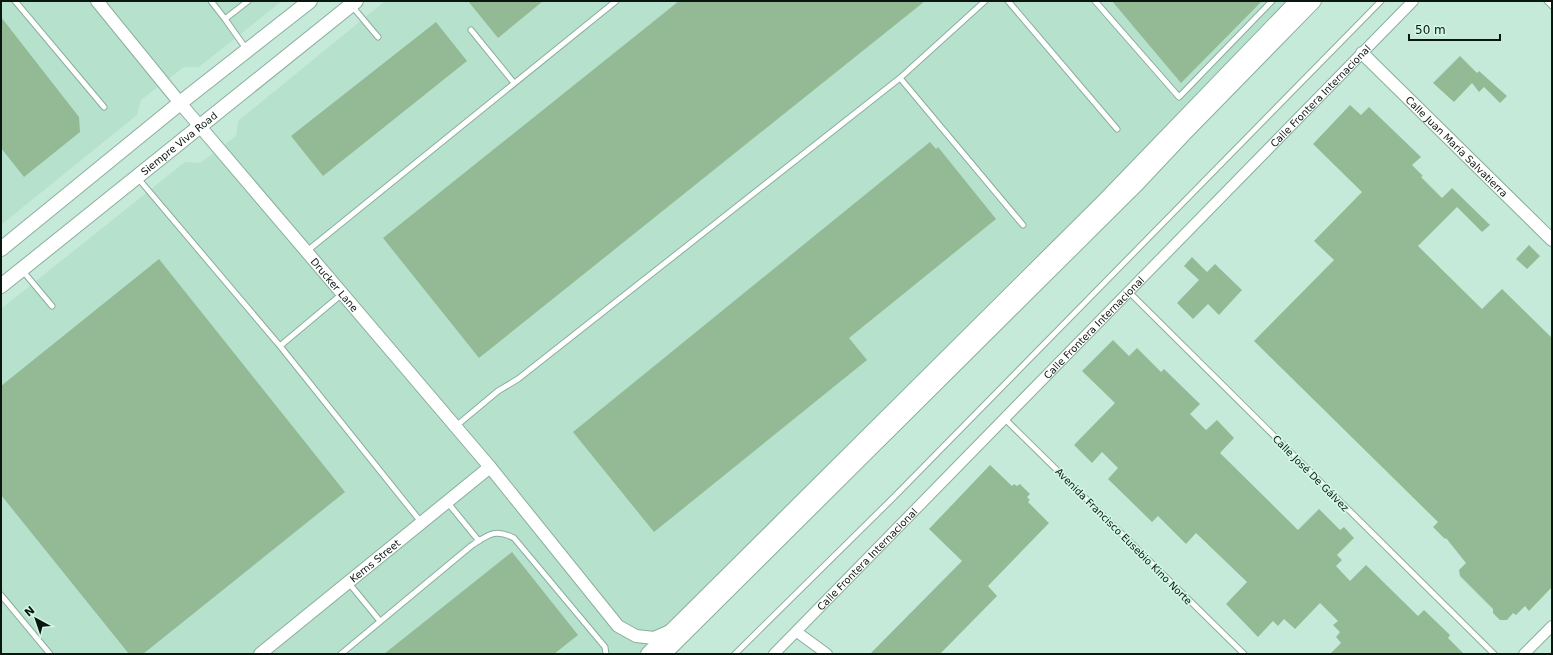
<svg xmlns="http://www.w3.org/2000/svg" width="1553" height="655" viewBox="0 0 1553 655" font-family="'DejaVu Sans',sans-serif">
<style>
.built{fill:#b6e1cc}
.building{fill:#93ba95}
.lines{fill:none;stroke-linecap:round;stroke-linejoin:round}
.service-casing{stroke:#8bae9e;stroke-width:7}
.minor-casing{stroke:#8bae9e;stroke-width:12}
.tertiary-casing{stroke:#8bae9e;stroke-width:14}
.secondary-casing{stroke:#8bae9e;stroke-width:16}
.service{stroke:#fff;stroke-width:5}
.minor{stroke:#fff;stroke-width:10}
.tertiary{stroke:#fff;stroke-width:12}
.secondary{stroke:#fff;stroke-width:14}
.labels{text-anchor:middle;stroke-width:3.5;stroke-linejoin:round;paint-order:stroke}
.street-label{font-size:10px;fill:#0a1711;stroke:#d3f7e6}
</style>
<rect width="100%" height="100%" fill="#c6ead9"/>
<path class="built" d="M1 1H282L199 67H184L141 100 137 115 1 225Z
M385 1H1322L1125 206 860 466 676 654H1V309L185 162 200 163 236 136 238 121Z"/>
<path class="building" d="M468 1H543L498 38Z
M679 1H925L479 358 383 238Z
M1112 1H1262L1181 83Z
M1 17 79 117 80 132 24 177 1 148Z
M436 22 467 61 323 176 291 136Z
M1460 56 1477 73 1479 71 1507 96 1500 103 1484 87 1479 92 1472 83 1454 102 1433 83Z
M1350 105 1361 115 1369 107 1421 157 1412 165 1423 176 1421 177 1442 198 1452 188 1490 225 1482 232 1457 207 1418 246 1482 309 1502 289 1552 338V587L1529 611 1525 606 1516 615 1513 613 1507 620H1500L1493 613V609L1460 576 1459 570 1466 563 1446 538 1445 539 1433 527 1438 522 1254 341 1334 260 1314 241 1362 192 1313 144Z
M930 142 936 149 938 147 996 219 849 338 867 360 654 532 573 432Z
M1529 245 1540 256 1527 269 1516 259Z
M1192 257 1207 272 1215 264 1242 290 1219 315 1208 304 1193 319 1177 303 1199 280 1184 266Z
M159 259 345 492 143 654H129L1 495V386Z
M1113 340 1129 356 1137 348 1161 372 1164 369 1200 404 1190 414 1206 430 1217 420 1234 438 1220 453 1298 530 1319 509 1340 530 1344 527 1354 538 1337 555 1342 560 1336 566 1350 581 1366 565 1418 616 1424 610 1450 635 1448 638 1464 654H1330L1341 643 1336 637 1340 632 1333 625 1338 621 1320 603 1295 629 1284 619 1278 626 1273 621 1258 637 1226 604 1247 582 1196 533 1186 544 1158 516 1152 522 1108 479 1118 468 1102 452 1092 463 1074 445 1115 403 1082 371Z
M990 465 1012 486 1014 484 1017 486 1020 484 1030 494 1027 497 1030 500 1028 502 1049 523 988 586 997 596 940 654H870L962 561 929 529Z
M512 552 578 635 554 654H384Z"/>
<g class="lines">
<g class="service-casing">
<path id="service" d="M15 1 104 107
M211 1 225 19
M1008 1 1117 129
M1095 1 1179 97 1272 1
M1547 1 1552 6
M352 6 378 37
M471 30 514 83
M247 50 225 19 248 1
M900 78 1023 225
M137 177 280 346
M307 251 616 1
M22 270 52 306
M1129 292 1494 654
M342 294 280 346 421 522
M1005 419 1244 654
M456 426 498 391 518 379 900 78 985 1
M448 503 479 541
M348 582 380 621
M1 595 50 654
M341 654 471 546C488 535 494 528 514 538L605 647 606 654
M735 654 895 496 1381 1"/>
</g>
<g class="minor-casing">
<g id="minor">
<path d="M797 632 827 654"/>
<path id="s1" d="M774 654 1413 1"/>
<path d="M1524 654 1552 626"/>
</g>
</g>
<g class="tertiary-casing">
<g id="tertiary">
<path id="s2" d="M97 1 180 103 490 467 618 626 636 636 654 638 670 631"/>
<path id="s3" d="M1362 53 1552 240"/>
<path id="s4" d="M260 654 490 467"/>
</g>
</g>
<g class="secondary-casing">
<g id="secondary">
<path d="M1 249 180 103 310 1"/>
<path id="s5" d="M1 286 356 1"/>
<path d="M648 654 1105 200 1297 1"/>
<path d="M664 654 1138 183 1184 134 1314 1"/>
</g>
</g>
<use href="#service" class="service"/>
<use href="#minor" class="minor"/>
<use href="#tertiary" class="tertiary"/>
<use href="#secondary" class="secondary"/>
</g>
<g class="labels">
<g class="street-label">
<text dy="4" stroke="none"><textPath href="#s1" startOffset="781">Calle Frontera Internacional</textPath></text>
<text dy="4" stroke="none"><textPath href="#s5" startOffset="228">Siempre Viva Road</textPath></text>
<text dy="4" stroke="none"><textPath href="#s3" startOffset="133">Calle Juan María Salvatierra</textPath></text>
<text dy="4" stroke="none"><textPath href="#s2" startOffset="370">Drucker Lane</textPath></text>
<text dy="4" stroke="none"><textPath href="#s1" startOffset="457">Calle Frontera Internacional</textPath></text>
<text transform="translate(1311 473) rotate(45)" y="4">Calle José De Gálvez</text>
<text transform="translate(1124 536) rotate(45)" y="4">Avenida Francisco Eusebio Kino Norte</text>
<text dy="4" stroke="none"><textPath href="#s1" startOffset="133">Calle Frontera Internacional</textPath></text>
<text dy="4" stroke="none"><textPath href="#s4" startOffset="148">Kerns Street</textPath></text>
</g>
</g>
<rect width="1553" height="655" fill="none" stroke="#0a1711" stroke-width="4"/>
<g transform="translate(36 619) rotate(320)" stroke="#d3f7e6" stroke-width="3" paint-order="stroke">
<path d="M0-3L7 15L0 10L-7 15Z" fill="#0a1711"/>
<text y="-6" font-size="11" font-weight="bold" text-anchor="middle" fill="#0a1711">N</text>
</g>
<path d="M1409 34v6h91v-6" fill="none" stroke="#0a1711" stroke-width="2"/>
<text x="1415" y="34" font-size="12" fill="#0a1711" stroke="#d3f7e6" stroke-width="3" paint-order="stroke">50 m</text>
</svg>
